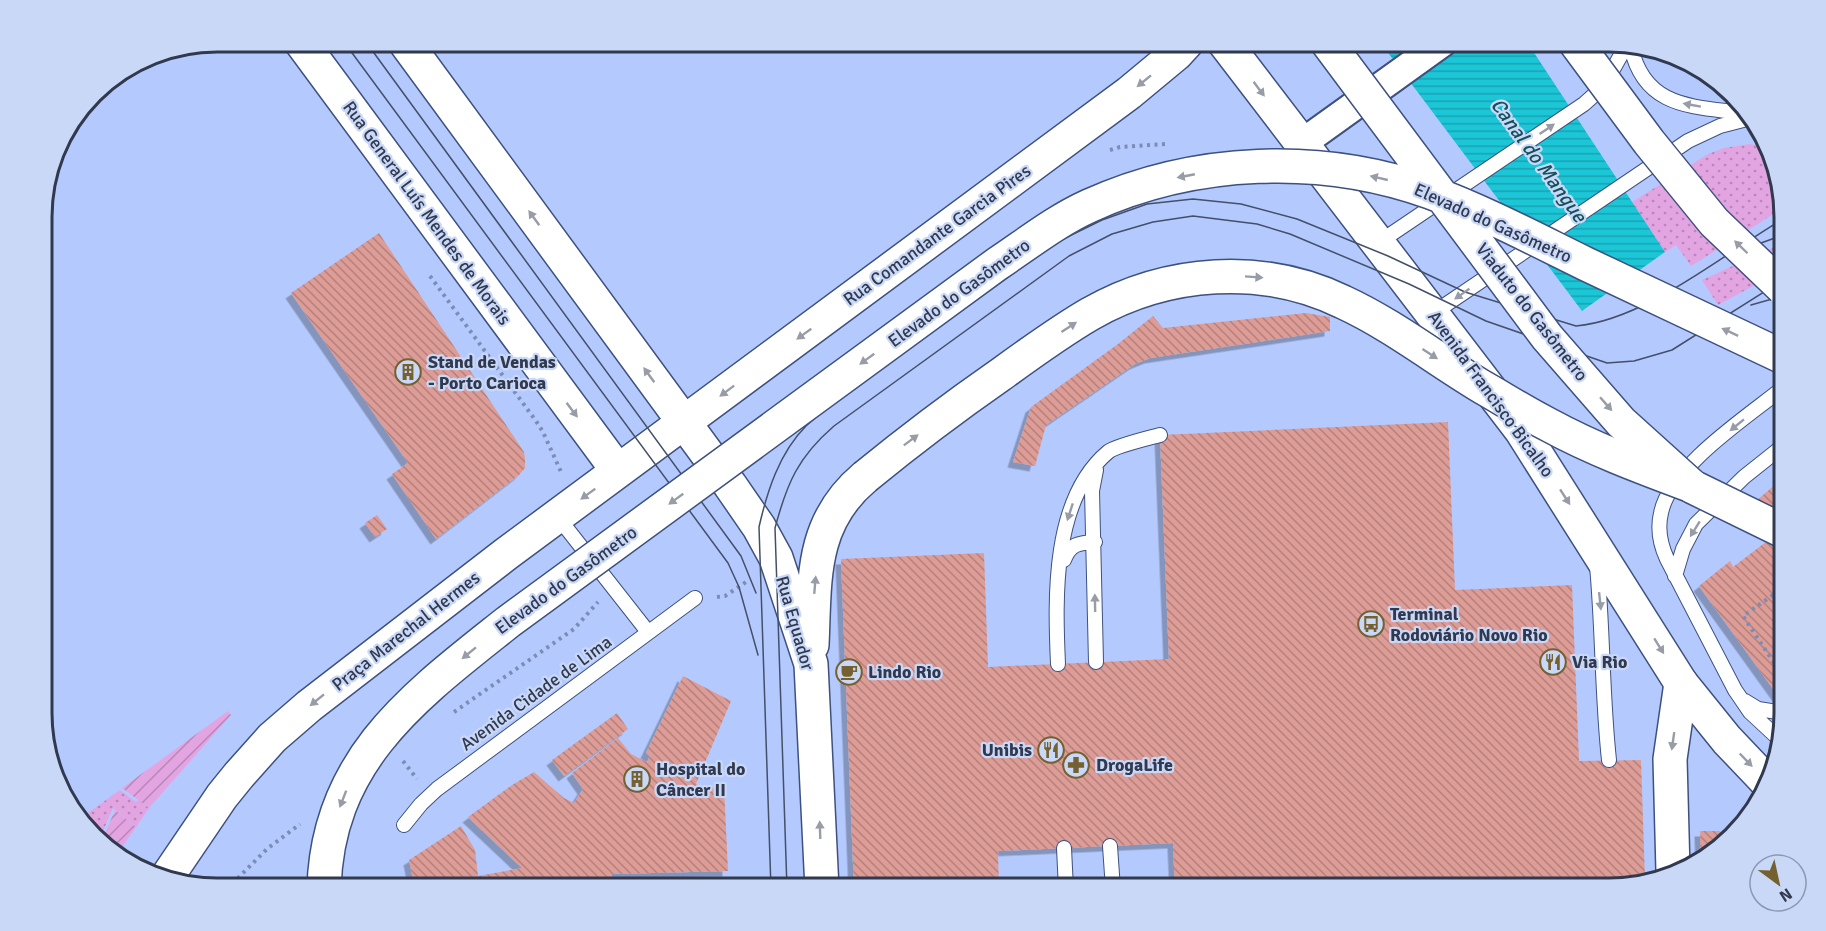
<svg xmlns="http://www.w3.org/2000/svg" width="1826" height="931" viewBox="0 0 1826 931" font-family="Signika,sans-serif">
<style>
.grass{fill:url(#grass-dots)}
.garden{fill:url(#garden-furrows)}
.water{fill:url(#water-rules)}
.building{fill:url(#building-back-hatch);filter:url(#shadow)}
.lines{fill:none;stroke-linecap:round;stroke-linejoin:round}
.lane-casing{stroke:#3e517e;stroke-width:16}
.street-casing{stroke:#3e517e;stroke-width:32}
.secondary-casing{stroke:#3e517e;stroke-width:36}
.primary-casing{stroke:#3e517e;stroke-width:36}
.path{stroke:#7c8cb4;stroke-width:4;stroke-dasharray:3 4.5;stroke-linecap:butt}
.lane{stroke:#fff;stroke-width:14}
.street{stroke:#fff;stroke-width:28}
.secondary{stroke:#fff;stroke-width:33}
.primary{stroke:#fff;stroke-width:33}
.tram{stroke:#444f68;stroke-width:1.5}
.primary-bridge-casing{stroke:#3e517e;stroke-width:36;stroke-linecap:butt}
.highway-bridge-casing{stroke:#3e517e;stroke-width:36;stroke-linecap:butt}
.primary-bridge{stroke:#fff;stroke-width:33}
.highway-bridge{stroke:#fff;stroke-width:33}
.oneway{fill:#989ca6}
.labels{text-anchor:middle;stroke-width:4.5;stroke-linejoin:round;paint-order:stroke}
.street-label{font-size:18px;fill:#30394e;stroke:#cad8f8}
.poi-label{font-size:18px;font-weight:bold;fill:#30394e;stroke:#cad8f8;text-anchor:start}
.water-label{font-size:20px;font-style:italic;fill:#115159;stroke:#cad8f8}
.rim{fill:none;stroke:#30394e;stroke-width:3}
</style>
<defs>
<pattern id="grass-dots" width="8" height="8" patternUnits="userSpaceOnUse" patternTransform="scale(1.5)"><rect width="8" height="8" fill="#e2a5e2"/><path d="M2 2h.1M6 6h.1" fill="none" stroke="#b887b9" stroke-width="1.8" stroke-linecap="round"/></pattern>
<pattern id="garden-furrows" width="10" height="10" patternUnits="userSpaceOnUse" patternTransform="scale(1.5)"><rect width="10" height="10" fill="#e2a5e2"/><path d="M-1 1l2-2M0 10L10 0M9 11l2-2" fill="none" stroke="#b887b9"/></pattern>
<pattern id="water-rules" width="6" height="5" patternUnits="userSpaceOnUse" patternTransform="scale(1.5)"><rect width="6" height="5" fill="#1bc6d7"/><path d="M0 2.5h6" fill="none" stroke="#18a2b1"/></pattern>
<pattern id="building-back-hatch" width="6" height="6" patternUnits="userSpaceOnUse" patternTransform="scale(1.5)"><rect width="6" height="6" fill="#dd9d96"/><path d="M-1 5l2 2M0 0l6 6M5-1l2 2" fill="none" stroke="#b4817d"/></pattern>
<filter id="shadow"><feDropShadow dx="-5.5" dy="5.5" stdDeviation="0" flood-color="#0004"/></filter>
</defs>
<rect width="100%" height="100%" fill="#b4caff"/>
<path class="grass" d="M1749 144 1762 146 1783 195V208L1691 266 1676 245 1665 252 1632 202 1708 154 1724 148Z
M1783 243V270L1718 305 1702 280Z
M120 790 136 802 138 800 149 808 136 827 113 808 100 838 78 820Z"/>
<path class="garden" d="M228 711 231 715 149 808 122 788Z
M115 810 136 827 118 853 102 840Z"/>
<path class="water" d="M1380 42H1527L1665 252 1582 311Z"/>
<path class="building" d="M379 233 524 452 525 459V468L519 475 436 539 392 474 408 463 291 293Z
M1306 313 1330 317V331L1150 358 1135 364 1046 425 1035 466 1013 462 1031 407 1118 344 1153 316 1163 328Z
M1448 422 1455 590 1572 585 1579 761 1641 760 1645 880 1619 889H1175L1173 843 998 851 999 889H854L841 559 984 553 988 667 1169 659 1160 435Z
M1783 478V507L1768 518 1756 501Z
M377 515 387 529 375 537 365 523Z
M1783 529 1784 698 1781 700 1699 586 1730 561 1733 567Z
M683 676 731 701 696 784 704 788 724 786 728 871 612 874 606 889H415L409 860 461 826 475 850 478 876 522 868 468 817 512 785 534 772 564 798 574 803 583 789 572 773 618 738 631 754 647 762 650 756 646 753Z
M617 713 628 729 564 776 552 760Z
M1700 831H1720L1721 842 1706 859 1701 861Z"/>
<g class="lines">
<g class="lane-casing">
<path id="lane" d="M1631 47C1645 111 1697 106 1749 114
M1378 243 1584 104 1603 87 1626 46
M1432 314 1688 141 1720 126 1751 118
M1096 470 1092 491 1096 662
M557 516 648 632
M1064 560C1070 544 1078 543 1095 542
M1597 566C1603 631 1602 696 1609 760
M1675 576 1683 549 1696 524 1744 477 1783 446
M1058 664C1055 597 1052 499 1108 452 1115 446 1149 438 1160 435
M1745 701 1758 709 1784 713
M1778 738 1750 712 1735 690 1667 559C1660 544 1657 530 1661 513 1670 467 1747 417 1783 388
M404 825 421 804 437 789 695 598
M1110 846 1113 889
M1064 848 1066 889"/>
</g>
<g class="street-casing">
<path id="street" d="M1301 144 1443 42"/>
</g>
<g class="secondary-casing">
<path id="secondary" d="M301 42 618 471
M1224 42 1521 430 1681 683 1727 740 1768 783
M167 877 222 796 239 775 272 738 309 706 506 554 1129 93 1176 54 1187 42"/>
</g>
<g class="primary-casing">
<path id="primary" d="M405 42 730 485 759 527 776 558 811 664 822 889
M812 645C815 579 810 523 865 477
M1673 871 1670 759 1681 683"/>
</g>
<path class="path" d="M261 42 269 54
M1110 150 1120 147 1165 144
M430 276 536 421 543 432 562 474
M1773 595 1743 616 1784 678
M717 597 725 596 749 580
M454 712 574 629 598 602
M403 761 417 779
M227 889 267 849 300 824"/>
<use href="#lane" class="lane"/>
<use href="#street" class="street"/>
<use href="#secondary" class="secondary"/>
<use href="#primary" class="primary"/>
<path class="tram" d="M344 42 728 563 739 587 758 655
M366 42 741 556 756 593
M1750 247 1783 235
M1751 305 1783 296
M771 889 759 527C767 492 779 453 806 426 815 418 825 410 834 402L1057 242 1102 220 1147 204 1193 199 1241 204 1297 219 1388 256 1465 292 1576 326C1645 320 1722 255 1783 219
M787 889 775 528C787 483 798 457 834 426L1069 256 1112 234 1153 222 1193 216 1257 224 1290 234 1409 284 1486 321 1607 363 1634 361 1672 350 1783 280"/>
<g class="primary-bridge-casing">
<path id="primary-bridge" d="M865 477C909 441 954 407 1000 375 1029 354 1059 332 1090 314 1167 270 1263 263 1343 302 1393 325 1437 360 1484 388 1505 400 1527 414 1549 425 1595 450 1644 468 1692 486"/>
</g>
<g class="highway-bridge-casing">
<path id="highway-bridge" d="M1327 42 1547 337 1621 422 1693 487 1783 531
M1575 42 1649 142 1714 222 1783 288
M324 889C327 759 415 696 508 622L997 264C1027 244 1056 221 1089 206 1194 158 1321 153 1430 192 1484 212 1535 239 1586 264 1652 295 1717 326 1783 357"/>
</g>
<use href="#primary-bridge" class="primary-bridge"/>
<use href="#highway-bridge" class="highway-bridge"/>
</g>
<defs><path id="oneway-solid" d="M-6-.8H1V-3.2L6.5 0L1 3.2V.8H-6Z" transform="scale(1.5)"/></defs>
<g class="oneway">
<use href="#oneway-solid" transform="translate(1144 81) rotate(141)"/>
<use href="#oneway-solid" transform="translate(1259 89) rotate(53)"/>
<use href="#oneway-solid" transform="translate(1692 105) rotate(-170)"/>
<use href="#oneway-solid" transform="translate(1547 129) rotate(-34)"/>
<use href="#oneway-solid" transform="translate(1186 176) rotate(169)"/>
<use href="#oneway-solid" transform="translate(1379 178) rotate(-167)"/>
<use href="#oneway-solid" transform="translate(534 218) rotate(-126)"/>
<use href="#oneway-solid" transform="translate(1741 247) rotate(-136)"/>
<use href="#oneway-solid" transform="translate(1254 277) rotate(4)"/>
<use href="#oneway-solid" transform="translate(1462 294) rotate(145)"/>
<use href="#oneway-solid" transform="translate(1069 327) rotate(-33)"/>
<use href="#oneway-solid" transform="translate(1730 332) rotate(-155)"/>
<use href="#oneway-solid" transform="translate(804 334) rotate(144)"/>
<use href="#oneway-solid" transform="translate(1430 354) rotate(33)"/>
<use href="#oneway-solid" transform="translate(867 359) rotate(144)"/>
<use href="#oneway-solid" transform="translate(649 375) rotate(-126)"/>
<use href="#oneway-solid" transform="translate(727 391) rotate(143)"/>
<use href="#oneway-solid" transform="translate(1606 404) rotate(49)"/>
<use href="#oneway-solid" transform="translate(572 410) rotate(53)"/>
<use href="#oneway-solid" transform="translate(1737 425) rotate(141)"/>
<use href="#oneway-solid" transform="translate(911 440) rotate(-37)"/>
<use href="#oneway-solid" transform="translate(588 494) rotate(144)"/>
<use href="#oneway-solid" transform="translate(1565 497) rotate(57)"/>
<use href="#oneway-solid" transform="translate(676 499) rotate(144)"/>
<use href="#oneway-solid" transform="translate(1070 512) rotate(108)"/>
<use href="#oneway-solid" transform="translate(1695 529) rotate(122)"/>
<use href="#oneway-solid" transform="translate(815 585) rotate(-85)"/>
<use href="#oneway-solid" transform="translate(1600 601) rotate(84)"/>
<use href="#oneway-solid" transform="translate(1095 603) rotate(-91)"/>
<use href="#oneway-solid" transform="translate(1659 646) rotate(58)"/>
<use href="#oneway-solid" transform="translate(469 653) rotate(141)"/>
<use href="#oneway-solid" transform="translate(317 700) rotate(141)"/>
<use href="#oneway-solid" transform="translate(1673 741) rotate(98)"/>
<use href="#oneway-solid" transform="translate(1746 760) rotate(46)"/>
<use href="#oneway-solid" transform="translate(343 799) rotate(111)"/>
<use href="#oneway-solid" transform="translate(820 830) rotate(-92)"/>
</g>
<defs>
<g id="building-ring" transform="scale(1.35)"><circle r="9.5" fill="#cad8f8" stroke="#75602f" stroke-width="1.5"/><path d="M-4-6H4V6H1V3H-1V6H-4ZM-2.5-4.3h1.7v1.8h-1.7ZM.8-4.3h1.7v1.8H.8ZM-2.5-1h1.7V.8h-1.7ZM.8-1h1.7V.8H.8Z" fill="#75602f"/></g>
<g id="bus-ring" transform="scale(1.35)"><circle r="9.5" fill="#cad8f8" stroke="#75602f" stroke-width="1.5"/><path d="M-5-6H5V4H4V6H2V4H-2V6H-4V4H-5ZM-3.5-4V0h7V-4ZM-3.5 1.2v1.5H-2V1.2ZM2 1.2v1.5H3.5V1.2Z" fill="#75602f"/></g>
<g id="restaurant-ring" transform="scale(1.35)"><circle r="9.5" fill="#cad8f8" stroke="#75602f" stroke-width="1.5"/><path d="M-5-6h1v4h1v-4h1v4h1v-4h1v5L-1.5 .5V6h-2V.5L-5-1ZM5-6V6H3V1.5H1.5Q1.5-4 5-6Z" fill="#75602f"/></g>
<g id="cafe-ring" transform="scale(1.35)"><circle r="9.5" fill="#cad8f8" stroke="#75602f" stroke-width="1.5"/><path d="M-5.5-4.5H6V0H3Q3 3.5 0 3.5H-2.5Q-5.5 3.5-5.5 0ZM3-3.2v2h1.7v-2ZM-6 4.5H4V6H-6Z" fill="#75602f"/></g>
<g id="pharmacy-ring" transform="scale(1.35)"><circle r="9.5" fill="#cad8f8" stroke="#75602f" stroke-width="1.5"/><path d="M-2-6h4v4h4v4h-4v4h-4v-4h-4v-4h4Z" fill="#75602f"/></g>
</defs>
<g fill-rule="evenodd">
<use href="#building-ring" x="408" y="372"/>
<use href="#bus-ring" x="1371" y="624"/>
<use href="#restaurant-ring" x="1553" y="662"/>
<use href="#cafe-ring" x="849" y="672"/>
<use href="#restaurant-ring" x="1051" y="750"/>
<use href="#pharmacy-ring" x="1076" y="765"/>
<use href="#building-ring" x="637" y="779"/>
</g>
<g class="labels">
<g class="street-label">
<text transform="translate(427 213) rotate(54)" y="6">Rua General Luís Mendes de Morais</text>
<text transform="translate(1493 223) rotate(24)" y="6">Elevado do Gasômetro</text>
<text transform="translate(937 235) rotate(-36)" y="6">Rua Comandante Garcia Pires</text>
<text transform="translate(959 293) rotate(-36)" y="6">Elevado do Gasômetro</text>
<text transform="translate(1532 312) rotate(52)" y="6">Viaduto do Gasômetro</text>
<text transform="translate(1491 394) rotate(54)" y="6">Avenida Francisco Bicalho</text>
<text transform="translate(566 580) rotate(-36)" y="6">Elevado do Gasômetro</text>
<text transform="translate(795 623) rotate(74)" y="6">Rua Equador</text>
<text transform="translate(406 631) rotate(-38)" y="6">Praça Marechal Hermes</text>
<text transform="translate(536 693) rotate(-36)" y="6">Avenida Cidade de Lima</text>
</g>
<g class="poi-label">
<text x="428" y="368">Stand de Vendas<tspan x="428" dy="21">- Porto Carioca</tspan></text>
<text x="1390" y="620">Terminal<tspan x="1390" dy="21">Rodoviário Novo Rio</tspan></text>
<text x="1572" y="668">Via Rio</text>
<text x="868" y="678">Lindo Rio</text>
<text x="1032" y="756" text-anchor="end">Unibis</text>
<text x="1096" y="771">DrogaLife</text>
<text x="656" y="775">Hospital do<tspan x="656" dy="21">Câncer II</tspan></text>
</g>
<g class="water-label">
<text transform="translate(1539 160) rotate(54)" y="7">Canal do Mangue</text>
</g>
</g>
<path d="M0 0H1826V931H0ZM217 52H1609A165 165 0 0 1 1774 217V713A165 165 0 0 1 1609 878H217A165 165 0 0 1 52 713V217A165 165 0 0 1 217 52Z" fill="#cad8f8" fill-rule="evenodd"/>
<path class="rim" d="M217 52H1609A165 165 0 0 1 1774 217V713A165 165 0 0 1 1609 878H217A165 165 0 0 1 52 713V217A165 165 0 0 1 217 52Z"/>
<g transform="translate(1778 883) rotate(147)"><circle r="28" fill="#cad8f8" stroke="#8c98b4" stroke-width="1.5"/>
<path d="M0-4.5L10 22L0 15L-10 22Z" fill="#75602f"/>
<text y="-9" font-size="16" font-weight="bold" text-anchor="middle" fill="#30394e">N</text>
</g>
</svg>
